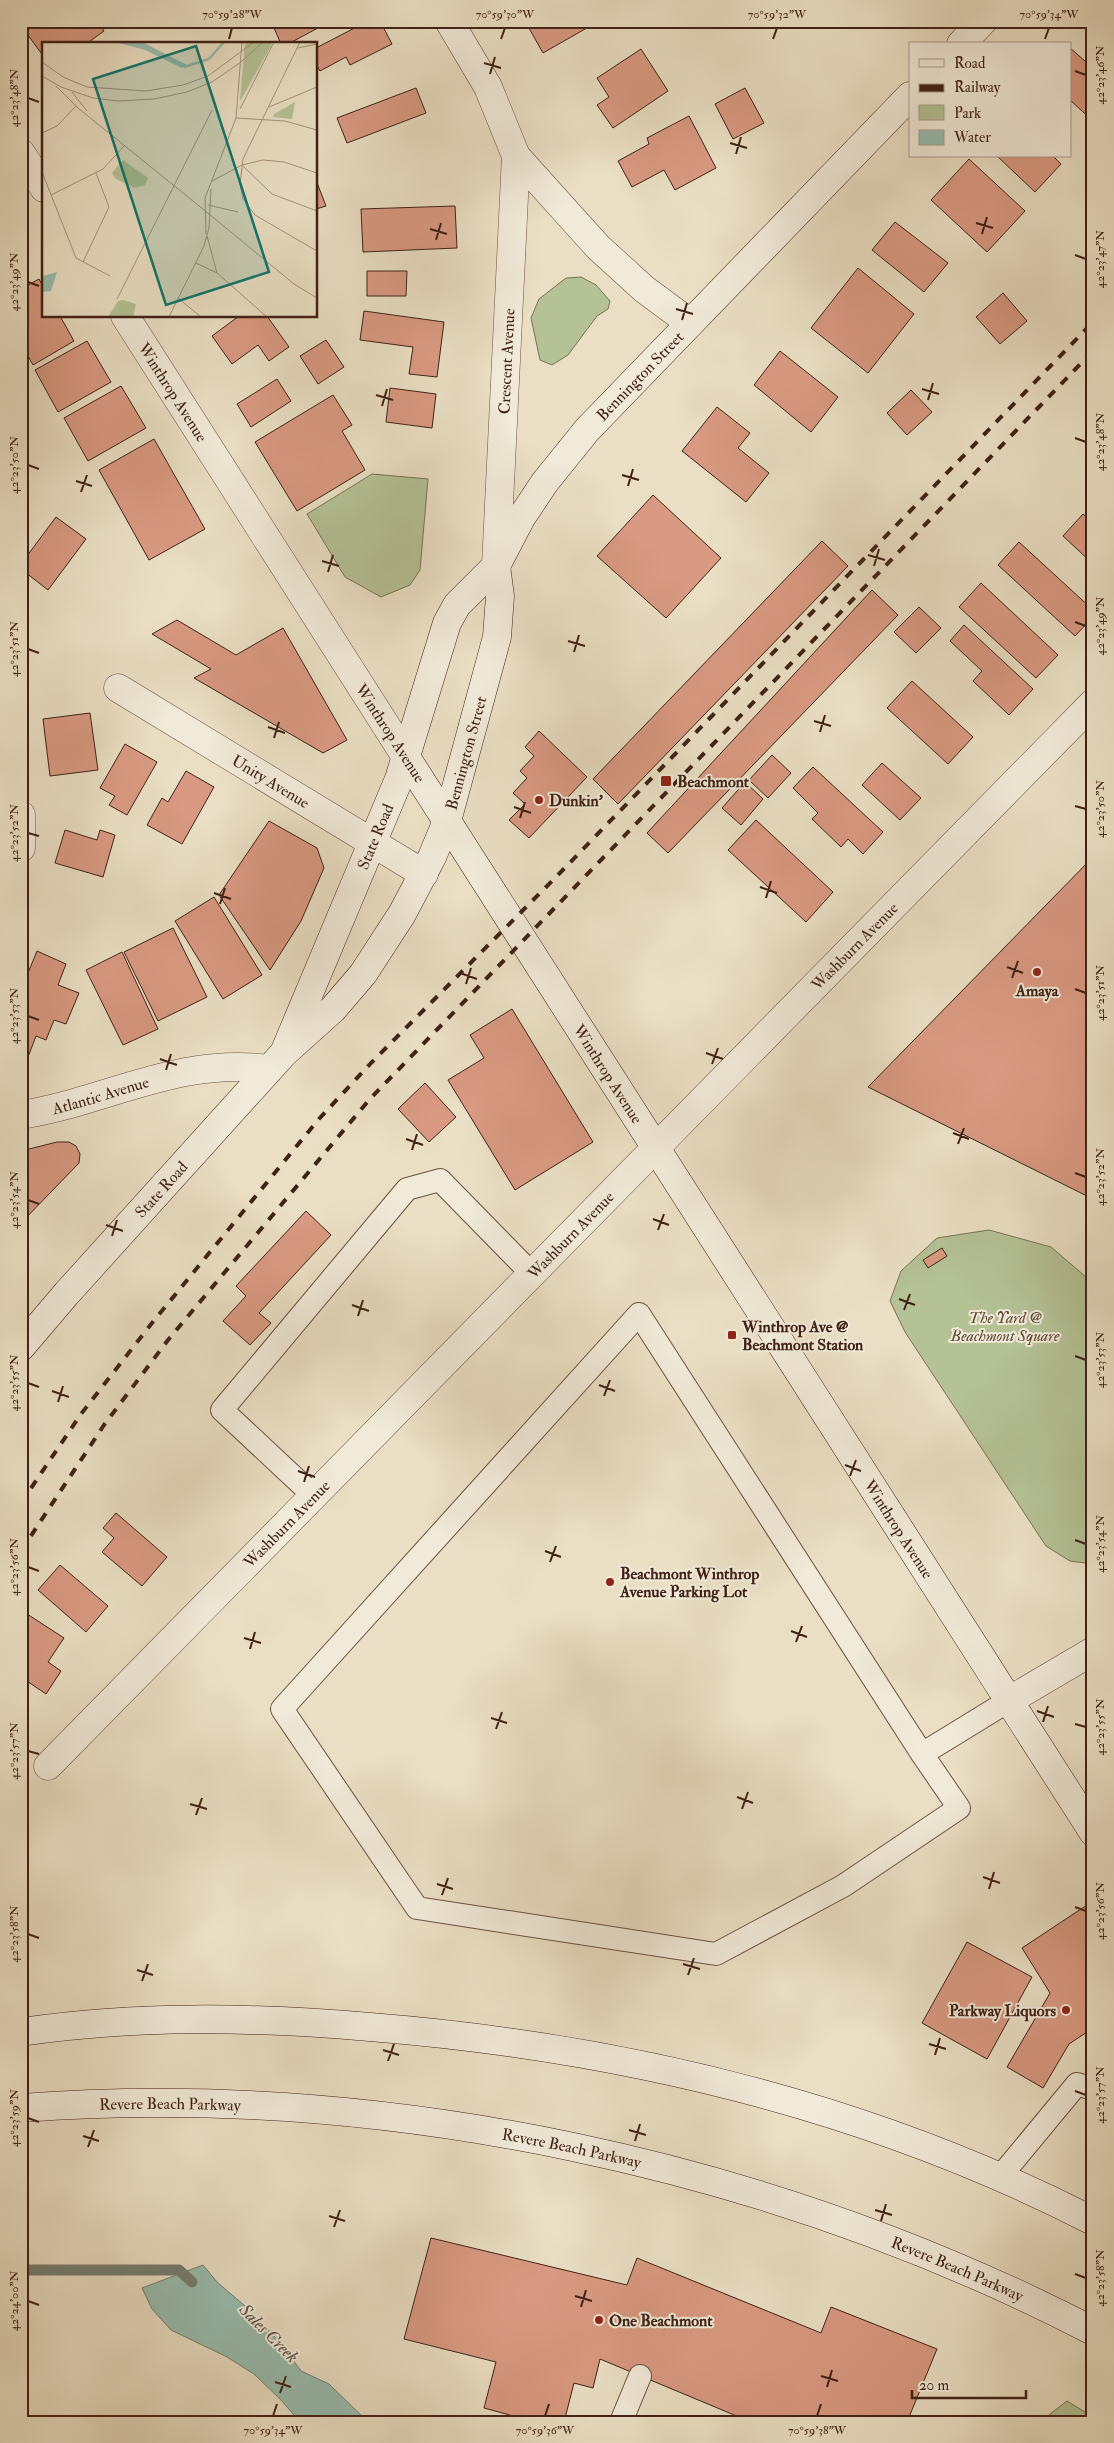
<svg xmlns="http://www.w3.org/2000/svg" width="1114" height="2443" viewBox="0 0 1114 2443" font-family="'IM FELL Double Pica',serif">
<style>
.green{fill:#b4c296;stroke:#7a7256}
.water{fill:#98bdb0;stroke:#747f72}
.lines{fill:none;stroke-linecap:round;stroke-linejoin:round}
.stream{stroke:#747f72;stroke-width:11}
.building{fill:#d99982;stroke:#3f2215}
.service-casing{stroke:#6a5141;stroke-width:24}
.minor-casing{stroke:#6a5141;stroke-width:29}
.tertiary-casing{stroke:#6a5141;stroke-width:29}
.secondary-casing{stroke:#3f2215;stroke-width:29}
.service{stroke:#f1ead9;stroke-width:22}
.minor{stroke:#f1ead9;stroke-width:28}
.tertiary{stroke:#f1ead9;stroke-width:28}
.secondary{stroke:#f1ead9;stroke-width:28}
.rail{stroke:#3f2215;stroke-width:4;stroke-dasharray:9 9;stroke-linecap:butt}
.ticks{fill:none;stroke:#3f2215;stroke-width:2}
.poi-dot{fill:#8f2418;stroke:#f1ead9;stroke-width:2}
.labels{text-anchor:middle;stroke-width:4;stroke-linejoin:round;paint-order:stroke}
.street-label{font-size:16px;fill:#3f2215;stroke:#f1ead9}
.poi-label{font-size:16px;font-weight:bold;fill:#3f2215;stroke:#f1ead9;text-anchor:start}
.park-label{font-size:16px;font-style:italic;fill:#5c4a35;stroke:#f1ead9}
.water-label{font-size:18px;font-style:italic;fill:#5a5044;stroke:#f1ead9}
.inset-river{fill:none;stroke:#98bdb0;stroke-width:2.5}
.inset-road{fill:none;stroke:#a6937e;stroke-width:1}
.view{fill:#0f766e;fill-opacity:0.15;stroke:#0f766e;stroke-width:2.5}
.inset-edge{fill:none;stroke:#3f2215;stroke-width:2.5}
.neatline{fill:none;stroke:#3f2215;stroke-width:2}
.ticks-label{font-size:12px;text-anchor:middle;fill:#3f2215}
</style>
<rect width="100%" height="100%" fill="#eadfc4"/>
<filter id="stains"><feTurbulence type="fractalNoise" baseFrequency=".004" numOctaves="4"/><feColorMatrix values="0 0 0 0 .2 0 0 0 0 .09 0 0 0 0 .02 0 0 0 .5 -.17"/></filter>
<radialGradient id="worn" r=".72"><stop offset=".6" stop-color="#630" stop-opacity="0"/><stop offset="1" stop-color="#630" stop-opacity=".3"/></radialGradient>
<path class="green" d="M581 277 596 285 610 301 608 309 597 316 568 355 552 365 540 360 531 318 539 299 566 278Z
M372 474 428 479 420 570 410 585 381 597 345 577 307 514Z
M989 1230 1051 1247 1093 1283V1564L1070 1561 1046 1546 905 1332 890 1301 901 1271 937 1238Z
M1067 2401 1093 2417V2422H1040Z"/>
<path class="water" d="M203 2265 217 2282 245 2306 280 2342 301 2371 329 2384 368 2422H300L281 2400 254 2374 227 2357 171 2330 152 2309 142 2288Z"/>
<g class="lines">
<path class="stream" d="M21 2270H179L192 2282"/>
</g>
<path class="building" d="M38 21H97L104 31 86 44H44V57L25 31Z
M271 21H331L288 44H281Z
M368 21H380L392 44 350 65 346 57 320 71 316 64V48Z
M525 21H599L543 53Z
M1070 48 1093 68V121L1070 100Z
M641 49 668 91 613 128 597 105 609 97 597 78Z
M416 88 426 113 347 143 337 118Z
M745 88 764 123 733 139 715 104Z
M689 116 716 168 675 190 664 170 632 187 618 161 649 144 647 138Z
M997 156H1053L1061 164 1035 192Z
M969 159 1025 211 987 252 931 200Z
M316 180 326 206 316 209Z
M455 206 457 248 363 252 361 209Z
M895 222 948 263 924 292 872 250Z
M858 268 914 314 868 373 811 328Z
M367 271H407L406 296H367Z
M39 279 44 288V316H60L74 341 33 365 21 343V289Z
M1003 293 1027 321 1000 344 976 317Z
M364 311 444 322 437 377 409 374 413 347 360 340Z
M239 316H267L289 347 269 361 258 345 232 364 212 336Z
M326 340 344 367 318 384 300 356Z
M87 341 111 382 58 412 35 370Z
M780 351 838 397 811 432 754 385Z
M277 379 291 401 251 427 237 404Z
M121 386 146 428 88 461 64 418Z
M390 388 436 394 432 428 386 422Z
M911 390 932 412 907 435 887 413Z
M333 395 352 425 342 431 365 470 297 511 255 442Z
M717 407 750 433 738 448 769 473 746 502 682 451Z
M154 439 205 529 149 560 99 470Z
M653 495 721 558 666 618 597 556Z
M1083 514 1093 523V564L1063 536Z
M56 517 86 539 48 590 21 569V564Z
M822 541 848 566 618 804 593 779Z
M1019 542 1093 610V617L1075 636 998 565Z
M981 583 1058 655 1036 678 959 607Z
M872 590 898 615 668 853 647 833Z
M919 607 941 628 916 653 894 632Z
M177 620 236 655 283 628 347 740 323 753 194 678 211 669 152 634Z
M964 625 1033 689 1009 715 973 681 982 671 950 641Z
M912 681 973 737 948 764 887 708Z
M90 713 98 770 50 776 43 719Z
M539 731 587 777 529 838 509 820 525 804 513 793 527 778 520 771 534 756 525 747Z
M125 744 157 762 127 815 109 805 115 796 100 788Z
M772 755 791 773 768 798 749 780Z
M882 763 921 798 900 820 862 785Z
M813 767 883 832 863 854 848 839 841 847 812 819 818 813 793 788Z
M186 771 214 787 182 844 147 825 162 798 168 802Z
M745 782 763 799 741 825 722 808Z
M756 820 833 892 806 922 728 850Z
M269 821 317 848 324 868 301 921 270 970 219 895Z
M65 830 97 840 100 830 115 835 103 877 55 863Z
M1093 857V1199L868 1087Z
M214 897 262 975 223 999 175 921Z
M173 928 207 997 158 1021 124 952Z
M37 951 66 964 58 985 79 993 66 1024 54 1020 46 1040 36 1036 28 1057 21 1055V990Z
M122 952 158 1029 123 1045 86 970Z
M512 1009 593 1142 515 1190 448 1080 484 1058 470 1035Z
M425 1083 456 1117 429 1142 398 1109Z
M57 1142H69L76 1146 80 1154 79 1163 21 1223V1151Z
M306 1211 331 1235 259 1313 271 1323 250 1345 223 1321 246 1296 236 1286Z
M942 1248 947 1256 928 1268 923 1260Z
M116 1513 167 1557 142 1586 102 1552 114 1538 103 1528Z
M60 1565 108 1606 86 1632 38 1590Z
M24 1612 64 1638 48 1662 61 1671 46 1694 21 1677V1616Z
M1087 1905 1093 1914V2028L1069 2044 1043 2088 1007 2067 1050 1993 1022 1948Z
M967 1942 1032 1977 987 2059 922 2023Z
M431 2238 627 2285 637 2258 821 2333 831 2307 937 2349 907 2422H751L600 2359 593 2388 574 2383 564 2422H535L484 2408 496 2362 404 2339Z"/>
<g class="lines">
<g class="service-casing">
<path id="service" d="M639 1314 922 1754 959 1808 843 1886 716 1954 417 1908 282 1709Z
M314 1496 222 1410 407 1189 440 1180 532 1274
M922 1754 1010 1700
M1000 2177 1077 2084 1093 2089
M621 2422 640 2376"/>
</g>
<g class="minor-casing">
<g id="minor">
<path id="s1" d="M118 688 424 874"/>
<path d="M21 815V848"/>
<path id="s2" d="M21 1115C108 1101 178 1057 269 1069"/>
<path d="M1010 1700 1093 1651"/>
<path id="s3" d="M48 1766 1093 703"/>
</g>
</g>
<g class="tertiary-casing">
<g id="tertiary">
<path d="M449 21 488 87 516 156 598 247 644 289 690 323"/>
<path d="M21 153 44 188"/>
<path id="s4" d="M125 316 406 757"/>
<path id="s5" d="M496 566 516 156"/>
</g>
</g>
<g class="secondary-casing">
<g id="secondary">
<path d="M961 44 983 21"/>
<path id="s6" d="M406 757 1093 1832"/>
<path id="s7" d="M284 1053 399 779 447 623 457 605 496 566 521 518 545 482 587 430 910 96"/>
<path id="s8" d="M21 1347 67 1293 284 1053 333 1009 363 974 402 914 432 857 447 821 497 637 500 596 496 566"/>
<path d="M21 2032C137 2015 253 2017 370 2027 620 2047 869 2106 1093 2221"/>
<path id="s9" d="M21 2108C384 2081 770 2164 1093 2331"/>
</g>
</g>
<use href="#service" class="service"/>
<use href="#minor" class="minor"/>
<use href="#tertiary" class="tertiary"/>
<use href="#secondary" class="secondary"/>
<path class="rail" d="M21 1503 81 1414 152 1323 318 1120 371 1063 557 876 1093 322
M21 1551 104 1425 168 1340 369 1100 1093 351"/>
</g>
<path class="ticks" d="M229 39 232 28M501 39 505 28M773 39 777 28M1045 39 1049 28M484 63 501 68M1075 71 1086 75M490 74 495 57M28 98 39 102M730 143 747 148M736 154 741 137M976 223 993 228M430 229 447 234M982 234 987 217M436 240 441 223M1075 255 1086 259M28 282 39 286M676 309 693 314M682 320 687 303M922 389 939 394M376 395 393 400M928 400 933 383M382 406 387 389M1075 438 1086 442M28 465 39 469M622 475 639 480M76 481 92 486M628 486 633 469M81 492 87 475M868 555 885 560M322 561 339 566M874 566 879 549M328 572 333 555M1075 622 1086 626M568 641 585 646M28 649 39 653M574 652 579 635M814 721 831 726M268 727 285 733M820 732 825 715M274 738 279 722M1075 806 1086 809M514 807 531 813M520 818 525 802M28 833 39 836M760 887 777 893M214 893 231 899M766 898 771 881M220 904 225 888M1007 967 1023 973M460 973 477 979M1012 978 1018 961M466 984 471 968M1075 989 1086 993M28 1016 39 1020M706 1053 723 1059M160 1059 177 1065M712 1064 718 1048M166 1070 171 1054M953 1133 969 1139M406 1139 423 1145M958 1144 964 1128M412 1150 417 1134M1075 1173 1086 1177M28 1200 39 1204M653 1219 669 1225M106 1225 123 1231M658 1230 664 1214M112 1236 117 1220M899 1299 915 1305M352 1305 369 1311M904 1310 910 1294M358 1316 363 1300M1075 1356 1086 1360M28 1383 39 1387M599 1385 615 1391M52 1391 69 1397M604 1396 610 1380M58 1402 63 1386M845 1465 861 1471M298 1471 315 1477M850 1476 856 1460M304 1482 309 1466M1075 1540 1086 1544M545 1551 561 1557M550 1562 556 1546M28 1567 39 1571M791 1631 807 1637M244 1638 261 1643M796 1642 802 1626M250 1649 255 1632M1037 1711 1054 1717M491 1718 507 1723M1043 1722 1048 1706M1075 1724 1086 1727M496 1729 502 1712M28 1751 39 1754M737 1797 753 1803M190 1804 207 1809M742 1809 748 1792M196 1815 202 1798M983 1877 1000 1883M437 1884 453 1889M989 1889 994 1872M442 1895 448 1878M1075 1907 1086 1911M28 1934 39 1938M683 1964 700 1969M137 1970 153 1975M688 1975 694 1958M142 1981 148 1964M929 2044 946 2049M383 2050 399 2055M935 2055 940 2038M388 2061 394 2044M1075 2091 1086 2095M28 2118 39 2122M629 2130 646 2135M83 2136 99 2141M635 2141 640 2124M88 2147 94 2130M875 2210 892 2215M329 2216 345 2221M881 2221 886 2204M334 2227 340 2210M1075 2274 1086 2278M575 2296 592 2301M28 2301 39 2305M581 2307 586 2290M821 2376 838 2381M275 2382 291 2387M827 2387 832 2370M280 2393 286 2376M273 2416 277 2404M545 2416 549 2404M817 2416 821 2404"/>
<g class="poi-dot">
<rect x="660" y="775" width="12" height="12" rx="2.5"/>
<circle cx="539" cy="800" r="5"/>
<circle cx="1037" cy="972" r="5"/>
<rect x="727" y="1330" width="10" height="10" rx="2.5"/>
<circle cx="610" cy="1582" r="5"/>
<circle cx="1066" cy="2010" r="5"/>
<circle cx="599" cy="2320" r="5"/>
</g>
<g class="labels">
<g class="street-label">
<text dy="6" stroke="none"><textPath href="#s5" startOffset="205">Crescent Avenue</textPath></text>
<text dy="6" stroke="none"><textPath href="#s7" startOffset="776">Bennington Street</textPath></text>
<text dy="6" stroke="none"><textPath href="#s4" startOffset="90">Winthrop Avenue</textPath></text>
<text transform="translate(391 733) rotate(57)" y="6">Winthrop Avenue</text>
<text dy="6" stroke="none"><textPath href="#s8" startOffset="752">Bennington Street</textPath></text>
<text dy="6" stroke="none"><textPath href="#s1" startOffset="179">Unity Avenue</textPath></text>
<text dy="6" stroke="none"><textPath href="#s7" startOffset="235">State Road</textPath></text>
<text dy="6" stroke="none"><textPath href="#s3" startOffset="1150">Washburn Avenue</textPath></text>
<text dy="6" stroke="none"><textPath href="#s6" startOffset="376">Winthrop Avenue</textPath></text>
<text dy="6" stroke="none"><textPath href="#s2" startOffset="82">Atlantic Avenue</textPath></text>
<text dy="6" stroke="none"><textPath href="#s8" startOffset="211">State Road</textPath></text>
<text dy="6" stroke="none"><textPath href="#s3" startOffset="745">Washburn Avenue</textPath></text>
<text dy="6" stroke="none"><textPath href="#s3" startOffset="340">Washburn Avenue</textPath></text>
<text dy="6" stroke="none"><textPath href="#s6" startOffset="916">Winthrop Avenue</textPath></text>
<text dy="6" stroke="none"><textPath href="#s9" startOffset="149">Revere Beach Parkway</textPath></text>
<text dy="6" stroke="none"><textPath href="#s9" startOffset="554">Revere Beach Parkway</textPath></text>
<text dy="6" stroke="none"><textPath href="#s9" startOffset="959">Revere Beach Parkway</textPath></text>
</g>
<g class="poi-label">
<text x="677" y="787">Beachmont</text>
<text x="549" y="806">Dunkin'</text>
<text x="1037" y="996" text-anchor="middle">Amaya</text>
<text x="742" y="1332">Winthrop Ave @<tspan x="742" dy="18">Beachmont Station</tspan></text>
<text x="620" y="1579">Beachmont Winthrop<tspan x="620" dy="18">Avenue Parking Lot</tspan></text>
<text x="1056" y="2016" text-anchor="end">Parkway Liquors</text>
<text x="609" y="2326">One Beachmont</text>
</g>
<g class="park-label">
<text x="1005" y="1323">The Yard @<tspan x="1005" dy="18">Beachmont Square</tspan></text>
</g>
<g class="water-label">
<text transform="translate(269 2333) rotate(45)" y="6">Sales Creek</text>
</g>
</g>
<g transform="translate(42 42)">
<rect width="275" height="275" fill="#eadfc4"/>
<path d="M203 0H231L199 58H198ZM253 60 250 77 231 75 232 72ZM81 118 106 136 103 143 93 146 74 137 70 131ZM81 258 94 262 91 275H66L76 259Z" fill="#b4c296"/>
<path d="M74 0H100L145 23 140 26 103 8ZM15 230 9 249 0 250 1 234Z" fill="#98bdb0"/>
<path class="inset-river" d="M142 25 167 17 182 0"/>
<path class="inset-road" d="M258 0 201 117 198 142 201 157 213 173 275 209M256 6 275 2M0 20 21 35 45 45 104 49 141 43 166 34 212 0M0 34 19 45 51 56 76 59 112 57 145 50 170 40 199 20 221 0M14 44 36 66 167 172M30 50 45 69M227 65 275 45M198 67 232 0M194 76 243 79 275 88M0 91 15 84 34 64M200 123 230 152 275 169M0 130 34 216 68 234M170 139 200 123 221 118 242 120 275 131M9 153 61 127 83 103M166 163 196 170M167 172 252 242 275 256M164 192 163 156 194 76 200 0M165 194 175 231M41 220 67 165 54 131M154 221 175 231 225 275M136 256 159 275M75 257 170 68M127 275 162 204 167 186 169 147"/>
<path class="view" d="M154 4 227 230 124 263 51 37Z"/>
<rect width="275" height="275" class="inset-edge"/>
</g>
<rect width="1114" height="2443" fill="none" stroke="#eadfc4" stroke-width="55"/>
<rect x="909" y="42" width="162" height="115" fill="#f1ead9" stroke="#aa9a8b"/>
<rect x="919" y="59" width="25" height="8" fill="#f1ead9" stroke="#aa9a8b"/>
<text x="954" y="68" font-size="15" fill="#3f2215">Road</text>
<rect x="919" y="84" width="25" height="8" fill="#3f2215" stroke="#aa9a8b"/>
<text x="954" y="92" font-size="15" fill="#3f2215">Railway</text>
<rect x="919" y="105" width="25" height="15" fill="#b4c296" stroke="#aa9a8b"/>
<text x="954" y="118" font-size="15" fill="#3f2215">Park</text>
<rect x="919" y="130" width="25" height="15" fill="#98bdb0" stroke="#aa9a8b"/>
<text x="954" y="142" font-size="15" fill="#3f2215">Water</text>
<path d="M912 2390v8h114v-8" fill="none" stroke="#3f2215" stroke-width="2.5"/>
<text x="919" y="2390" font-size="15" fill="#3f2215" stroke="#f1ead9" stroke-width="4" paint-order="stroke">20 m</text>
<rect x="28" y="28" width="1058" height="2388" class="neatline"/>
<g class="ticks-label">
<text x="232" y="18">70°59'28"W</text>
<text x="505" y="18">70°59'30"W</text>
<text x="777" y="18">70°59'32"W</text>
<text x="1049" y="18">70°59'34"W</text>
<text transform="translate(1100 75) rotate(-90)" y="4">42°23'46"N</text>
<text transform="translate(14 98) rotate(-90)" y="4">42°23'48"N</text>
<text transform="translate(1100 259) rotate(-90)" y="4">42°23'47"N</text>
<text transform="translate(14 282) rotate(-90)" y="4">42°23'49"N</text>
<text transform="translate(1100 442) rotate(-90)" y="4">42°23'48"N</text>
<text transform="translate(14 465) rotate(-90)" y="4">42°23'50"N</text>
<text transform="translate(1100 626) rotate(-90)" y="4">42°23'49"N</text>
<text transform="translate(14 649) rotate(-90)" y="4">42°23'51"N</text>
<text transform="translate(1100 809) rotate(-90)" y="4">42°23'50"N</text>
<text transform="translate(14 833) rotate(-90)" y="4">42°23'52"N</text>
<text transform="translate(1100 993) rotate(-90)" y="4">42°23'51"N</text>
<text transform="translate(14 1016) rotate(-90)" y="4">42°23'53"N</text>
<text transform="translate(1100 1177) rotate(-90)" y="4">42°23'52"N</text>
<text transform="translate(14 1200) rotate(-90)" y="4">42°23'54"N</text>
<text transform="translate(1100 1360) rotate(-90)" y="4">42°23'53"N</text>
<text transform="translate(14 1383) rotate(-90)" y="4">42°23'55"N</text>
<text transform="translate(1100 1544) rotate(-90)" y="4">42°23'54"N</text>
<text transform="translate(14 1567) rotate(-90)" y="4">42°23'56"N</text>
<text transform="translate(1100 1727) rotate(-90)" y="4">42°23'55"N</text>
<text transform="translate(14 1751) rotate(-90)" y="4">42°23'57"N</text>
<text transform="translate(1100 1911) rotate(-90)" y="4">42°23'56"N</text>
<text transform="translate(14 1934) rotate(-90)" y="4">42°23'58"N</text>
<text transform="translate(1100 2095) rotate(-90)" y="4">42°23'57"N</text>
<text transform="translate(14 2118) rotate(-90)" y="4">42°23'59"N</text>
<text transform="translate(1100 2278) rotate(-90)" y="4">42°23'58"N</text>
<text transform="translate(14 2301) rotate(-90)" y="4">42°24'00"N</text>
<text x="273" y="2434">70°59'34"W</text>
<text x="545" y="2434">70°59'36"W</text>
<text x="817" y="2434">70°59'38"W</text>
</g>
<rect width="100%" height="100%" filter="url(#stains)"/>
<rect width="100%" height="100%" fill="url(#worn)"/>
</svg>
